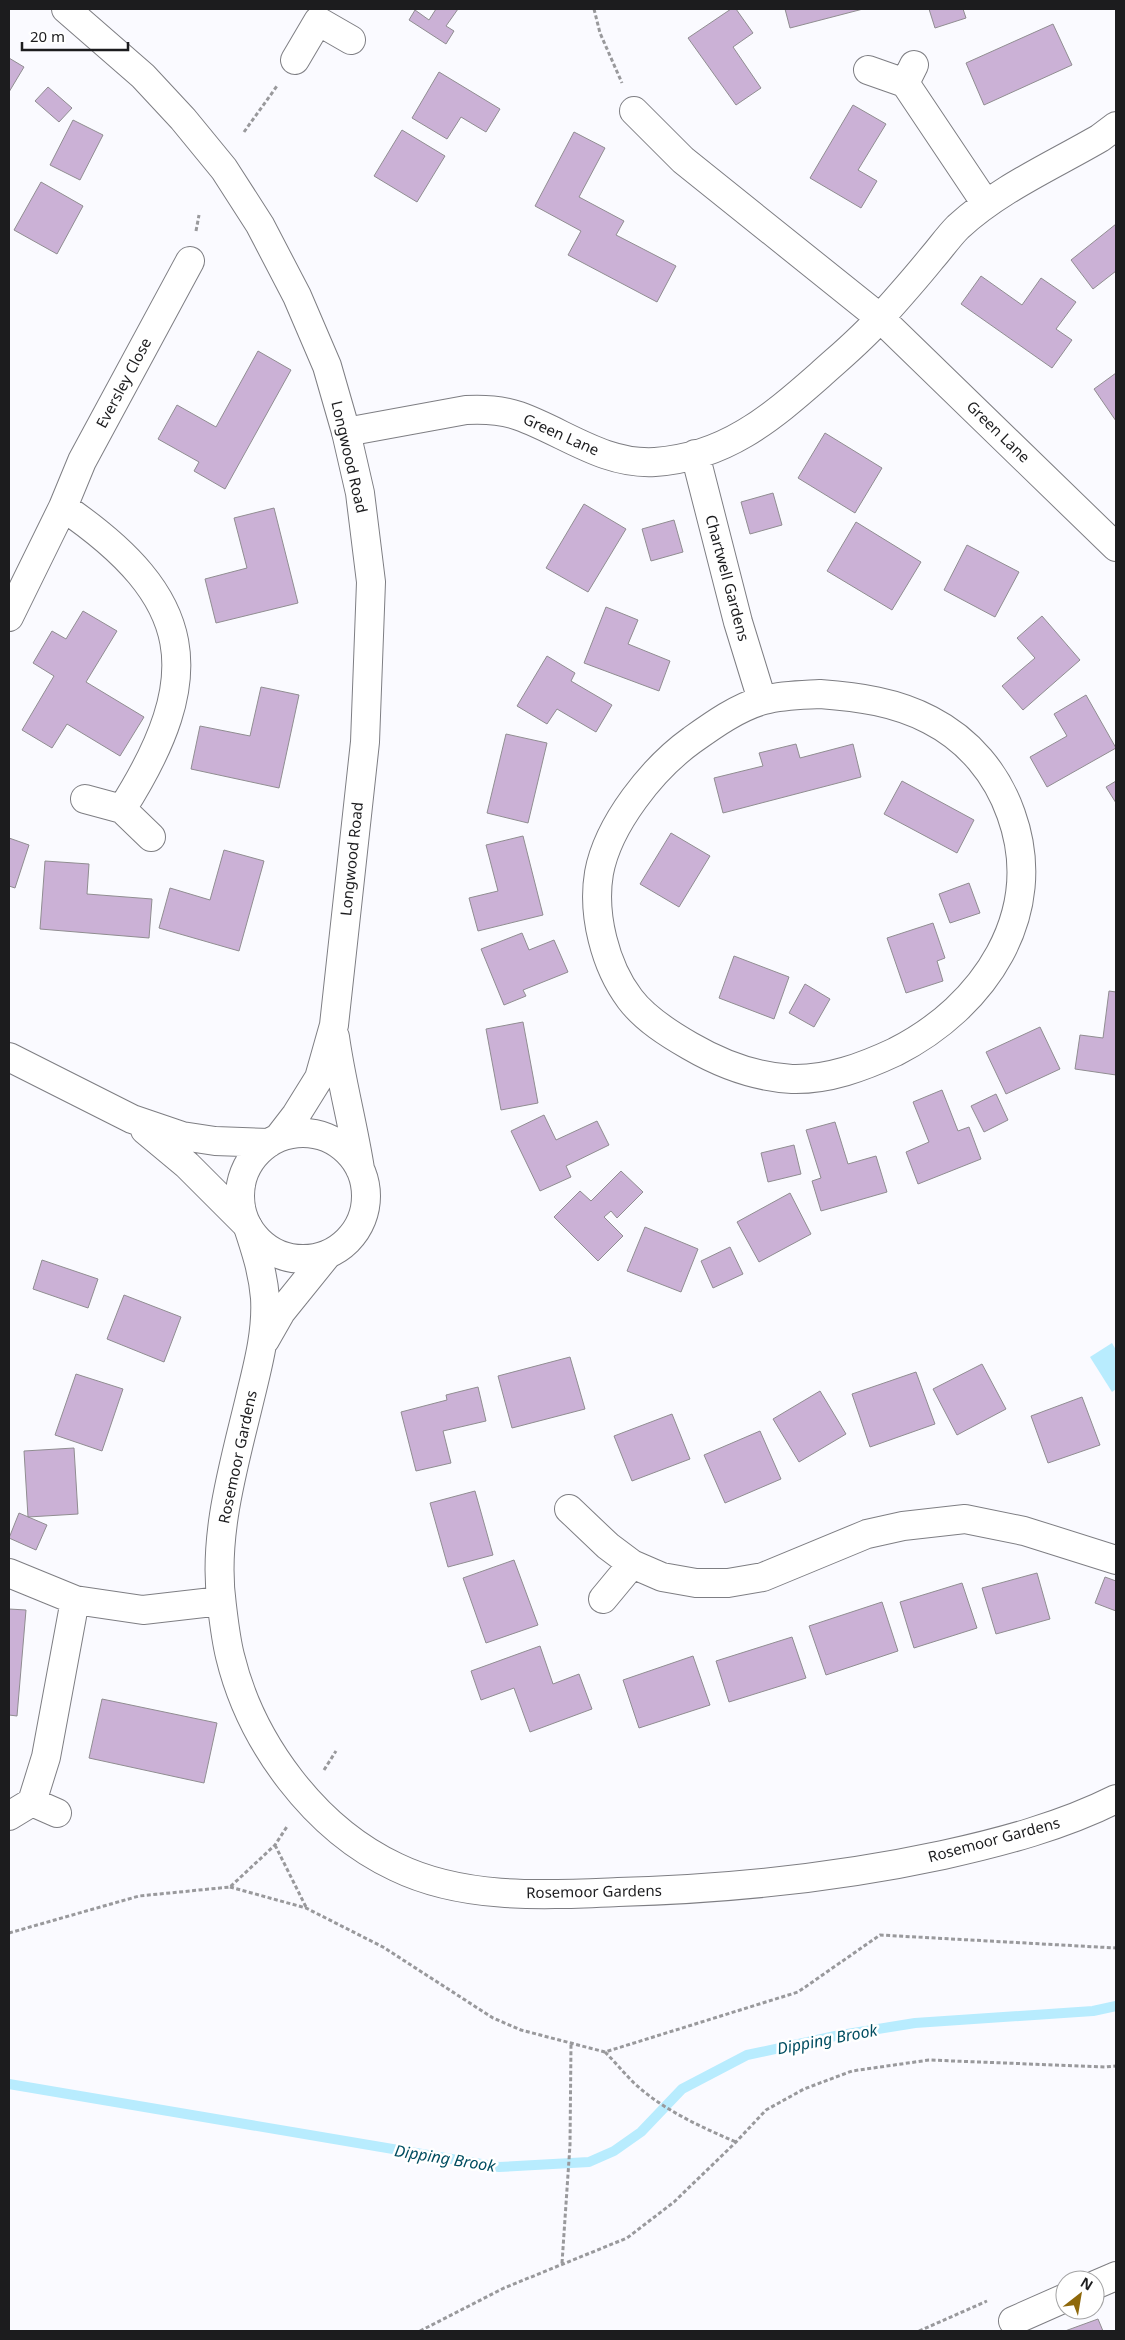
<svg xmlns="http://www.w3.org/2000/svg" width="1125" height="2340" viewBox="0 0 1125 2340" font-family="'Noto Sans',sans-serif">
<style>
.water{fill:#b8ecfe}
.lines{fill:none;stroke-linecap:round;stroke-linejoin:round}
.stream{stroke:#b8ecfe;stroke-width:10}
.building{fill:#cbb1d6;stroke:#908d91}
.minor-casing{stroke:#7e7e83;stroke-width:30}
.tertiary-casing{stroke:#7e7e83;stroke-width:30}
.path{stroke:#99999c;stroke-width:3;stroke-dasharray:4 2.5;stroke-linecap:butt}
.minor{stroke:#fff;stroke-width:28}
.tertiary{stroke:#fff;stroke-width:28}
.labels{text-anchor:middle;stroke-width:5;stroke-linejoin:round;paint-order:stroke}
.street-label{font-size:15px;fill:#1c1c1e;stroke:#fff}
.water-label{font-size:16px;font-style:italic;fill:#014d60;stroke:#fff}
</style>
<rect width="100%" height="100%" fill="#fafaff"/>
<path class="water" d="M1112 1343 1116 1350V1389L1112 1392 1090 1357Z"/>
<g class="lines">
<path class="stream" d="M9 2084 499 2167 589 2162 614 2151 641 2132 682 2089 747 2055 835 2036 915 2023 1093 2011 1116 2006"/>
</g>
<path class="building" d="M436 9H458L446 26 454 31 446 44 409 20 415 10 429 20Z
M731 9H736L753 33 733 47 761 88 736 105 688 38Z
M785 9H863L790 28Z
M929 9H963L966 18 935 28Z
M1053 24 1072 65 984 105 966 63Z
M9 58 24 67 9 92Z
M439 72 500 109 486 132 461 117 447 139 412 118Z
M48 87 72 108 59 122 35 101Z
M853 105 886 124 858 170 877 181 861 208 810 178Z
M73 120 103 135 80 180 50 165Z
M402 130 445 156 417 202 374 176Z
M574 132 605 148 579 197 624 221 616 235 676 266 657 302 568 255 581 231 535 206Z
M41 182 83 206 57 254 14 230Z
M1116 224V271L1093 289 1071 260Z
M981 276 1022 305 1041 278 1076 302 1056 329 1072 340 1052 368 961 304Z
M258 351 291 370 225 489 194 471 199 462 158 439 177 405 216 427Z
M1116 373V421L1094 389Z
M825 433 882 468 855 513 798 478Z
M773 493 782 525 750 534 741 502Z
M584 504 626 529 588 592 546 568Z
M274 508 298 603 216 623 205 579 247 568 234 518Z
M674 520 683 552 651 561 642 529Z
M856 522 921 562 892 610 827 571Z
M967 545 1019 572 995 617 944 590Z
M606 607 638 620 628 644 670 661 659 691 584 663Z
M83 611 117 631 86 682 144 717 120 756 67 724 52 748 22 730 54 676 33 663 52 631 66 639Z
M1042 616 1080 660 1023 710 1002 686 1035 658 1017 638Z
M547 656 575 673 571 681 612 705 596 732 557 709 547 724 517 706Z
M261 687 299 695 279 788 191 769 200 726 250 736Z
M1086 695 1116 748 1047 787 1030 757 1067 736 1054 714Z
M506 734 547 743 528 823 487 813Z
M796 744 800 758 853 744 861 777 723 813 714 778 763 766 759 753Z
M902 781 974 820 957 853 884 814Z
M1116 781V803L1106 787Z
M671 833 710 856 679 907 640 884Z
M523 836 543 915 478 931 469 898 498 891 486 845Z
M9 838 29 845 15 888 9 886Z
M224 850 264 861 239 951 159 928 170 888 210 900Z
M45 861 89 864 87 894 152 899 149 938 40 929Z
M969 883 980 913 950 923 939 894Z
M933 923 945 958 937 961 943 981 906 993 887 938Z
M522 933 529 950 554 940 568 972 523 990 526 996 504 1005 481 949Z
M734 956 789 977 774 1019 719 998Z
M805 984 830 999 814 1027 789 1013Z
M1109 991 1116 992V1075L1075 1069 1080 1035 1103 1038Z
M523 1022 538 1103 501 1110 486 1029Z
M1040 1027 1060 1069 1006 1094 986 1052Z
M942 1090 958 1131 969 1127 981 1159 918 1184 906 1152 929 1142 913 1102Z
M996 1094 1008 1120 984 1132 971 1106Z
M544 1115 556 1140 597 1121 609 1145 566 1166 571 1177 540 1191 511 1131Z
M835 1122 848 1164 876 1156 887 1192 821 1211 812 1181 821 1178 806 1130Z
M794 1145 801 1174 768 1182 761 1153Z
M621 1171 643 1192 617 1218 611 1211 604 1217 623 1236 598 1261 554 1217 580 1191 591 1201Z
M790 1193 811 1234 759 1262 737 1222Z
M645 1227 698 1249 681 1292 627 1271Z
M730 1247 743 1274 713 1288 701 1261Z
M42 1260 98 1279 88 1308 33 1289Z
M124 1295 181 1317 164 1362 107 1339Z
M570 1357 585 1409 512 1428 498 1376Z
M982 1364 1006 1409 957 1435 933 1389Z
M916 1372 935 1424 870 1447 852 1394Z
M76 1374 123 1389 102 1451 55 1435Z
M478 1387 486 1421 443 1431 451 1463 416 1471 401 1412 447 1400 446 1395Z
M820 1391 846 1434 799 1462 773 1419Z
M1082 1397 1100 1445 1048 1463 1031 1416Z
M672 1414 690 1459 632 1481 614 1436Z
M760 1431 781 1479 725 1503 704 1455Z
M74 1448 78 1514 28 1517 24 1451Z
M475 1491 493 1555 448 1567 430 1503Z
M19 1513 47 1525 36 1550 9 1538Z
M514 1560 538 1625 486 1643 463 1578Z
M1037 1573 1050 1619 996 1634 982 1588Z
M1105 1577 1116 1581V1611L1095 1603Z
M962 1583 977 1628 914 1648 900 1602Z
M882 1602 898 1651 826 1675 809 1626Z
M9 1609 26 1610 17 1716 9 1715Z
M792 1637 806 1678 729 1702 716 1661Z
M540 1646 553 1684 579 1674 592 1709 530 1732 514 1688 481 1700 471 1671Z
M693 1656 710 1705 639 1728 623 1680Z
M102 1699 217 1723 204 1783 89 1758Z
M1098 2319 1103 2331H1065Z"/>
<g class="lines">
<g class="minor-casing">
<path id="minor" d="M295 60 318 21 351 40
M868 70 905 83 914 65
M905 83 986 204
M634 111 683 160 880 318 1116 547
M346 432 466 410C484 409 502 410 519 416 564 432 604 465 655 462 725 457 770 419 820 375 841 356 863 338 881 317 898 298 915 279 931 259 940 249 948 237 958 227 999 189 1052 166 1100 138L1116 126
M695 454 738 622 762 700
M63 507 82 461 190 261
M9 617 63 507C196 598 207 675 122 809
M820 694C859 697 896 702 930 720 969 740 997 774 1011 814 1047 914 984 1007 895 1052 863 1067 828 1080 792 1079 755 1077 721 1064 690 1046 669 1034 645 1019 630 999 605 966 592 914 599 873 608 824 653 768 692 740 713 725 738 707 764 700 782 695 802 695 820 694Z
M85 799 122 809 151 837
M248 1227C256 1251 263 1273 265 1298 267 1332 258 1365 250 1398 234 1465 212 1537 222 1606 224 1623 226 1640 230 1656 251 1743 315 1829 396 1867 464 1900 545 1895 618 1892 727 1889 836 1878 943 1855 1002 1842 1062 1826 1116 1799
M265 1340 281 1312 327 1255
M569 1509 608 1546 632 1564 603 1599
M632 1564 662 1577 696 1583H728L763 1577 867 1534 903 1526 965 1519 1024 1531 1116 1560
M9 1573 75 1600 143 1610 221 1601
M32 1802 46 1757 75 1600
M9 1816 32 1802 57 1813
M1095 2285 1116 2276
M1013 2321 1065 2298"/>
</g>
<g class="tertiary-casing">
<path id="tertiary" d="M66 9 143 76 183 119 224 169 260 225 297 296 327 366 346 432 360 493 371 582 365 742 334 1025 319 1078 296 1115 279 1137
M335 1037C341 1081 353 1124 360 1169
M9 1057 132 1119 182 1136 215 1141 269 1143
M145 1130 187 1165 245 1223
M240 1196a63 63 0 1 1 126 0a63 63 0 1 1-126 0Z"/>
</g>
<path class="path" d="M594 9 600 33 622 83
M244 132 277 86
M196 231 199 215
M324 1770 336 1751
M275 1845 306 1907
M230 1887 306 1908 383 1947 493 2018 521 2030 605 2052 798 1992 880 1935 1116 1948
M9 1933 139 1896 230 1887 275 1845 288 1825
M605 2052C615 2062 624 2073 634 2083 663 2110 701 2127 736 2142
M562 2263 570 2145 571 2044
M420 2331 504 2288 627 2238 674 2202 736 2142 766 2110 804 2089 852 2071 929 2060 1105 2067 1116 2066
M919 2331 987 2301"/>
<use href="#minor" class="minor"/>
<use href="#tertiary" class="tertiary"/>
</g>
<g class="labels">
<g class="street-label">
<text transform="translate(124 383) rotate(-62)" y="5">Eversley Close</text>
<text transform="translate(998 432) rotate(44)" y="5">Green Lane</text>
<text transform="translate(561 435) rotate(24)" y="5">Green Lane</text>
<text transform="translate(349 457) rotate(77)" y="5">Longwood Road</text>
<text transform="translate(727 578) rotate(75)" y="5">Chartwell Gardens</text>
<text transform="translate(352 859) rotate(-84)" y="5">Longwood Road</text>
<text transform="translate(238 1457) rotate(-78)" y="5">Rosemoor Gardens</text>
<text transform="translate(994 1840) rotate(-15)" y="5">Rosemoor Gardens</text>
<text transform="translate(594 1892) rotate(-1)" y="5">Rosemoor Gardens</text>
</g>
<g class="water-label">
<text transform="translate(827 2039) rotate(-11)" y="6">Dipping Brook</text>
<text transform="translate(445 2158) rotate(9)" y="6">Dipping Brook</text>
</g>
</g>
<rect width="1125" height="2340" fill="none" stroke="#1c1c1e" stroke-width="20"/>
<g transform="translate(1080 2295) rotate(31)"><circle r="24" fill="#ffffff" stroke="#a4a4a5"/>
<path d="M0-4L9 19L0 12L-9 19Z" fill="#8e680b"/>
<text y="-8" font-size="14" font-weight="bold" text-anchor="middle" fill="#1c1c1e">N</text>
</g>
<path d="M22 42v8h106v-8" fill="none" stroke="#1c1c1e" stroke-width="2.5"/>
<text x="30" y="42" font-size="15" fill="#1c1c1e" stroke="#ffffff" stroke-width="4" paint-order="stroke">20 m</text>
</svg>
